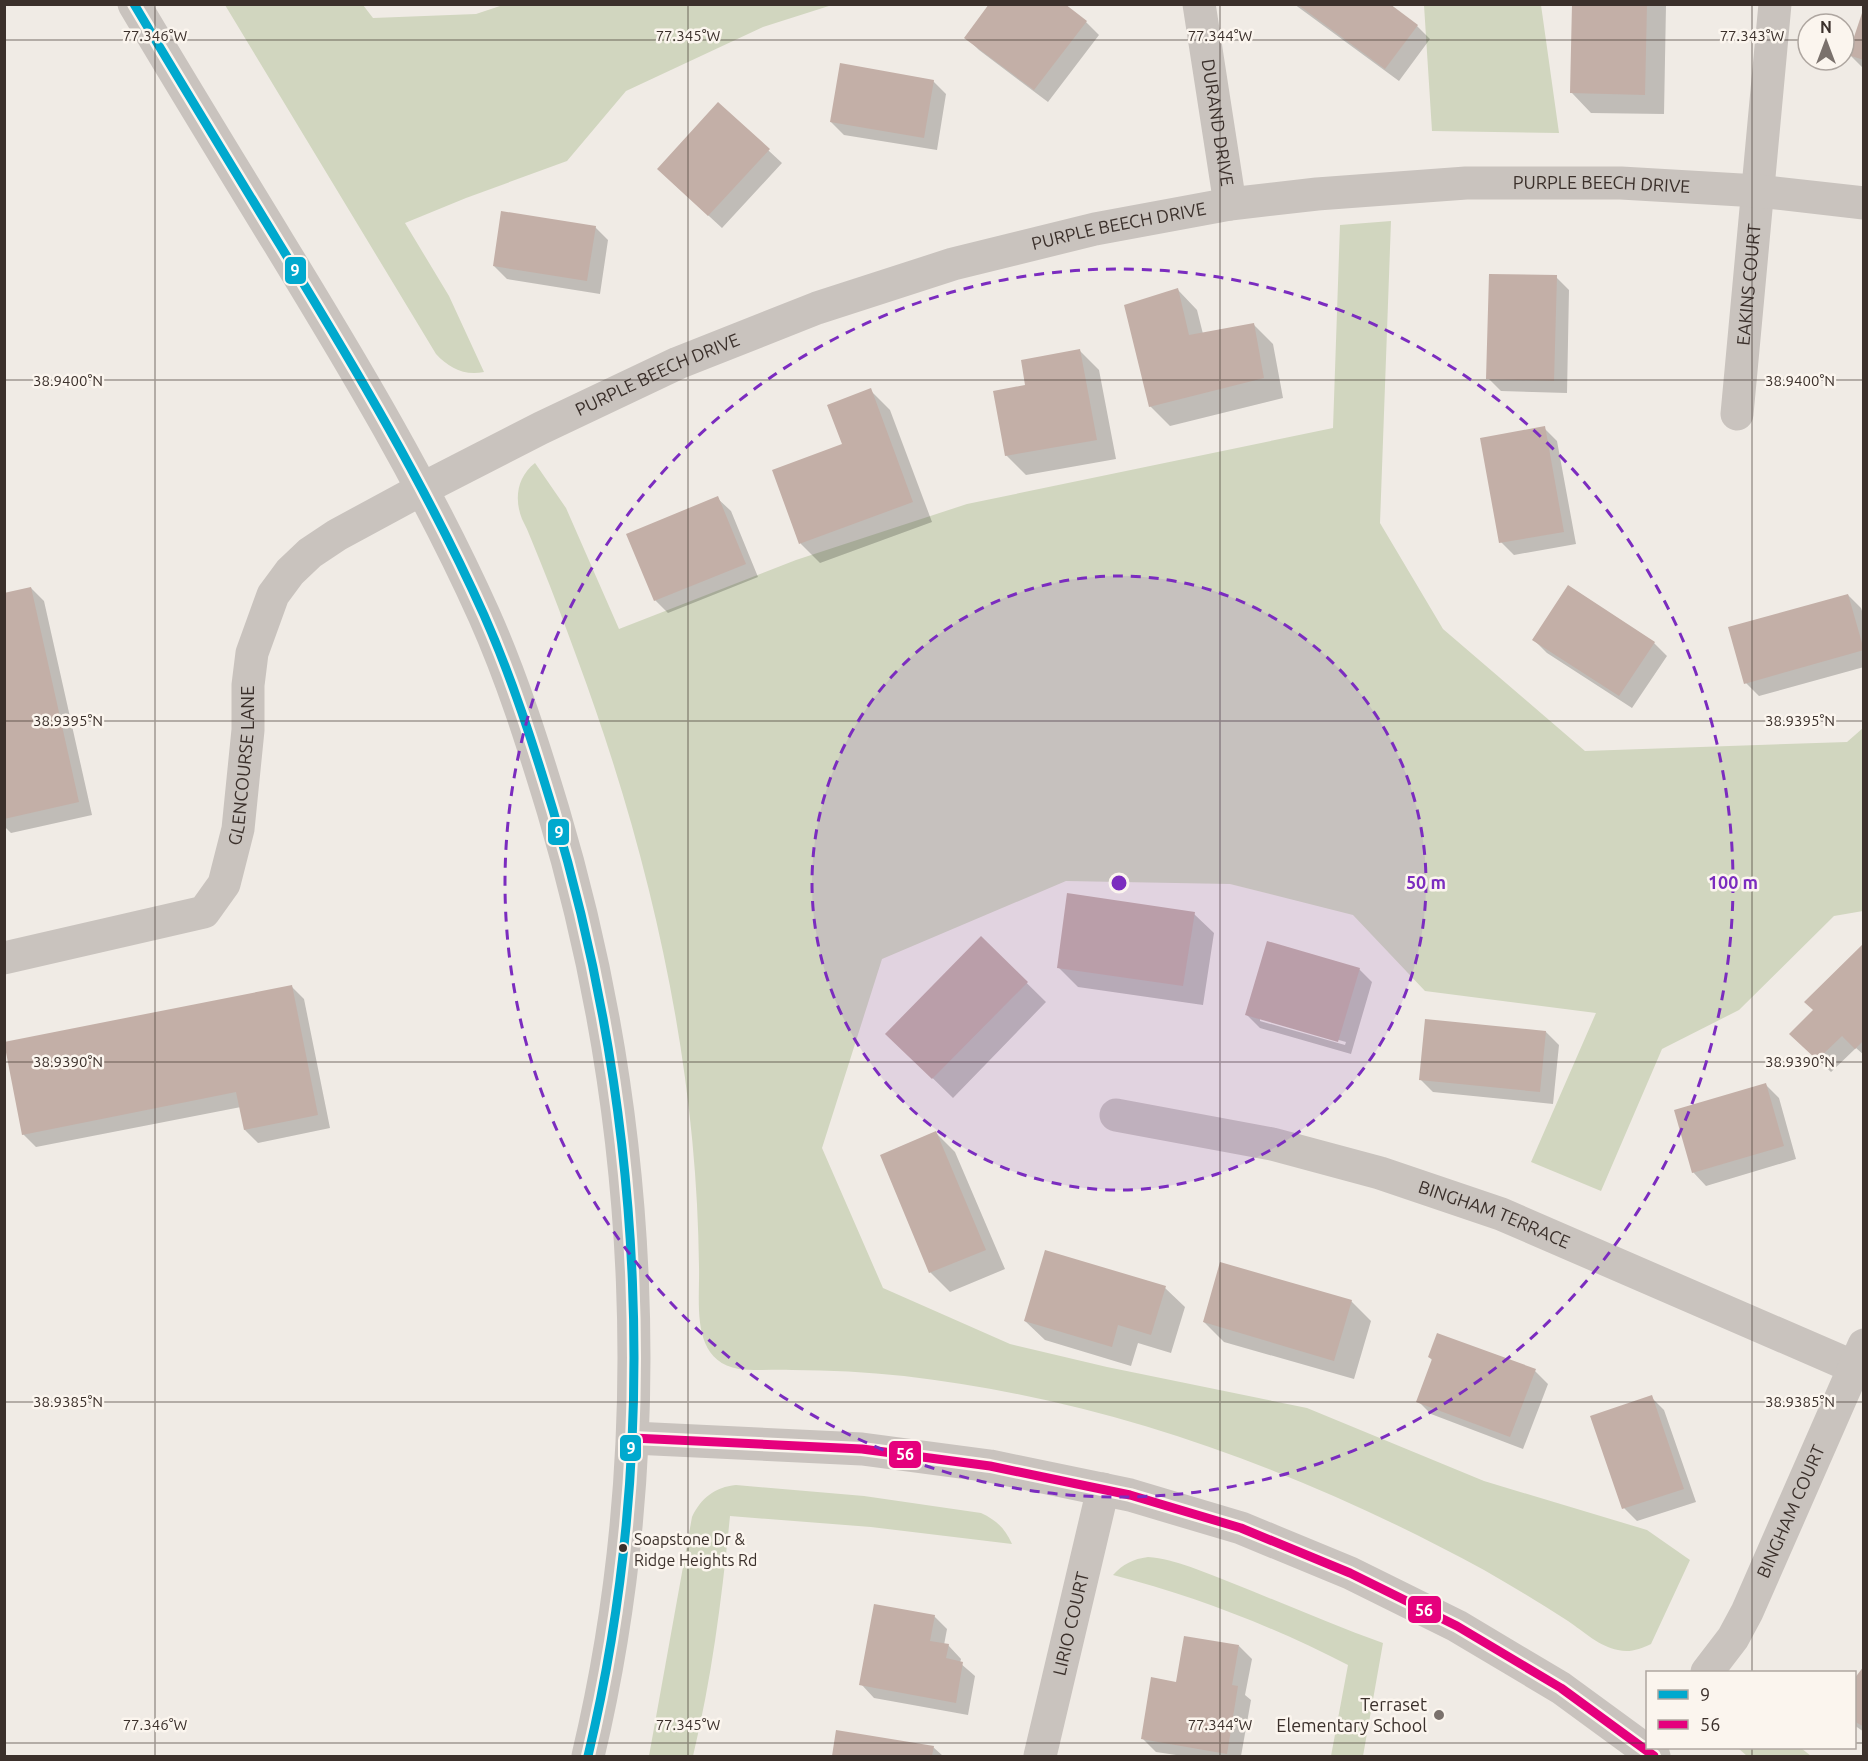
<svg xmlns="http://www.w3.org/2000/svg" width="1868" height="1761" viewBox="0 0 1868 1761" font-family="Ubuntu,sans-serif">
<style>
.green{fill:#d1d6bf}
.shadow{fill:#0003;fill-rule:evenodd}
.building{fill:#c3afa7}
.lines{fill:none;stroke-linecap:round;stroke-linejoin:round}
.minor{stroke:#c9c3be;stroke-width:33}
.bus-1-casing{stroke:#fbf5ee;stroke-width:14}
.bus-2-casing{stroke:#fbf5ee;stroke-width:14}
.bus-1{stroke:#00a9ce;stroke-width:9}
.bus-2{stroke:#e5007d;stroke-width:9}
.ticks{fill:none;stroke:#3b302b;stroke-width:1.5;stroke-opacity:0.45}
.ring{fill:none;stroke:#7b2cbf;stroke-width:3;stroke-dasharray:10 8}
.bus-dot{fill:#3b302b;stroke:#fbf5ee;stroke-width:2}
.poi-dot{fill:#7a716c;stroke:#fbf5ee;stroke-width:2}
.labels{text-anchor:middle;stroke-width:5;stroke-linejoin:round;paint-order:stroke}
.bus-label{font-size:16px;fill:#3b302b;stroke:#fbf5ee;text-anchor:start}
.street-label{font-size:18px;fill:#3b302b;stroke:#fbf5ee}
.poi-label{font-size:18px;fill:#3b302b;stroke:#fbf5ee;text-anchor:end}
.ticks-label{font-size:15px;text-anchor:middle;fill:#3b302b;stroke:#fbf5ee;stroke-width:5;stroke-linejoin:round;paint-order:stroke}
.centre{fill:#7b2cbf;stroke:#fbf5ee;stroke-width:3}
.ring-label{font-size:18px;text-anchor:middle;font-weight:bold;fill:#7b2cbf;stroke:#fbf5ee;stroke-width:5;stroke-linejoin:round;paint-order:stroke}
.line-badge{stroke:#fbf5ee;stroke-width:2}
.badge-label{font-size:16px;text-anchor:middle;font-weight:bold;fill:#fff}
</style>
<rect width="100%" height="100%" fill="#f0ebe5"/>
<path class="green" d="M506 4 832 5 763 27 626 91 567 161 466 198 405 223 449 296 484 372C464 376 449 368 436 354L225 5H363L373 18 476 14Z
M1424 5H1541L1559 133 1432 131Z
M1391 221 1380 523 1443 629 1585 751 1847 742 1863 728V911L1834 916 1739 1010 1662 1049 1601 1191 1531 1162 1596 1013 1425 991 1353 915 1230 884 1066 881 882 959 822 1148 883 1288 1010 1344 1107 1367 1307 1408 1484 1481 1647 1530 1690 1560 1651 1644C1640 1649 1630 1653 1618 1650 1600 1647 1583 1631 1568 1621 1540 1603 1512 1586 1484 1570 1302 1471 1111 1400 904 1376 867 1372 830 1370 792 1370 775 1369 756 1371 739 1369 690 1361 700 1304 699 1267 697 1059 649 852 577 658 565 625 553 593 540 561 534 547 529 532 522 519 514 499 517 477 535 463L566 508 619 629 796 560 967 504 1333 428 1340 225Z
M736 1485 864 1496 981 1513C996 1520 1005 1528 1012 1544L871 1527 730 1516C722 1597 712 1677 693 1756H649L692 1517C701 1498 715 1487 736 1485Z
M1148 1557C1176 1559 1206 1573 1232 1583 1283 1603 1332 1625 1383 1643L1363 1756H1331L1348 1665C1272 1626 1195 1596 1113 1575 1123 1564 1133 1559 1148 1557Z
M1738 1748H1801L1811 1756H1747Z"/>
<path class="shadow" d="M1294 4H1387L1417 26 1430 39 1399 81Z
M1573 4 1666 5 1664 114 1591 113 1572 93Z
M1864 13V69L1850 55Z
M1086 22 1099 35 1048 102 979 50 966 37Z
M933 81 946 94 937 150 844 135 831 122Z
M718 104 782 163 722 228 672 182Z
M595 227 608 240 600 294 507 279 494 266Z
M1556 277 1569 290 1567 393 1501 391 1488 378Z
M1178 290 1197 310 1203 334 1254 325 1273 344 1283 398 1170 426 1150 406Z
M1080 351 1099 370 1116 459 1026 475 1006 455 1027 386Z
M870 390 890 410 932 522 820 563 801 544 774 471 844 445Z
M1544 428 1557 441 1576 544 1514 555 1501 542Z
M717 498 731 511 758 577 668 613 655 600Z
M31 588 44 601 92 815 11 833 4 826V594Z
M1848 595 1861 608 1864 617V667L1759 696 1746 683Z
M1534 640 1654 643 1667 656 1632 708 1547 653Z
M1194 914 1214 933 1203 1005 1078 987 1058 967Z
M981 938 1046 1002 953 1098 907 1053Z
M1864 945V1055L1856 1048 1831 1072 1792 1034 1815 1010Z
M1359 969 1372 982 1351 1054 1260 1028 1247 1015ZM1260 1018 1346 1042 1345 1045 1260 1021Z
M291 986 304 999 330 1128 258 1143 245 1130 241 1107 36 1147 23 1134Z
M1546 1032 1559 1045 1553 1104 1433 1092 1420 1079Z
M1766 1085 1779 1098 1796 1159 1706 1186 1693 1172Z
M936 1133 955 1152 1005 1269 950 1292 930 1272Z
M1165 1288 1185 1307 1171 1353 1138 1343 1131 1366 1045 1340 1025 1321Z
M1351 1301 1371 1321 1354 1379 1224 1342 1204 1322Z
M1429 1357 1535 1371 1548 1384 1523 1449 1431 1414 1418 1401 1433 1361Z
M1651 1397 1664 1410 1696 1502 1637 1521 1624 1508Z
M934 1616 947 1629 944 1645H948L961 1659 960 1663 975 1676 968 1715 874 1698 861 1684Z
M1239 1646 1252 1659 1245 1695 1251 1700 1241 1756H1183L1156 1752 1143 1739 1178 1683Z
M1864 1668V1732L1854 1725V1682Z
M837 1732 933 1747 943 1756H833Z"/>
<path class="building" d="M989 4H1065L1087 21 1034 90 964 38Z
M1297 4H1390L1418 25 1385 69Z
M1572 4H1647L1645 95 1570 93Z
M1863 10H1864V60L1848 55Z
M840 63 934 80 924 138 830 122Z
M718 102 770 149 708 216 657 169Z
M501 211 596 226 587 281 493 266Z
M1489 274 1557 275 1554 381 1486 379Z
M1178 288 1189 335 1254 323 1264 378 1149 407 1124 305Z
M1080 349 1097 440 1005 456 993 391 1025 385 1021 360Z
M871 388 913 502 799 544 772 470 842 444 827 405Z
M1545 426 1564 532 1499 543 1480 438Z
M718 496 746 564 654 601 626 534Z
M1568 585 1655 642 1619 696 1532 640Z
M31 587 79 802 4 819V593Z
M1848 594 1864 650 1744 684 1728 627Z
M1067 893 1195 912 1183 986 1057 968Z
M981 936 1028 982 932 1079 885 1034Z
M1267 941 1360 968 1338 1042 1245 1015Z
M1864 943V1040L1855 1049 1842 1036 1817 1060 1789 1034 1813 1010 1804 1002Z
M292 985 318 1115 244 1130 236 1092 22 1135 4 1042Z
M1425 1019 1546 1031 1540 1092 1419 1080Z
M1766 1083 1784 1146 1692 1173 1674 1110Z
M936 1131 986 1250 929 1273 880 1155Z
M1045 1250 1166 1286 1151 1335 1118 1325 1112 1347 1024 1321Z
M1220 1262 1352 1300 1334 1361 1203 1322Z
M1437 1333 1536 1369 1510 1437 1416 1402 1432 1359 1428 1357Z
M1652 1395 1684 1489 1622 1509 1590 1416Z
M874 1604 935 1615 930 1641 949 1644 946 1658 963 1662 956 1703 859 1685Z
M1184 1636 1239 1645 1232 1685 1238 1686 1227 1754 1141 1739 1151 1677 1176 1682Z
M1864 1666V1727L1854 1721V1679Z
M836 1730 934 1746 932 1756H832Z"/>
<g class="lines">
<g class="minor">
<path d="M134 4C182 85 231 165 280 245 354 366 426 486 484 615 512 678 533 744 553 810 644 1115 662 1445 588 1756"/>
<path id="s1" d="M1199 4 1230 204"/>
<path id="s2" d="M1737 414 1775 4"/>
<path id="s3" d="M4 958 204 912 224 884 238 829 248 730V685L252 653 273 595 290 572 310 553 337 535 422 489 541 428 678 363 817 308 953 264 1095 229 1230 204 1317 194 1466 183H1621L1758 191 1864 203"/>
<path id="s4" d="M1116 1115 1272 1144 1380 1173 1501 1214 1854 1367"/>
<path d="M633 1438 862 1449 990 1466 1130 1495 1241 1528 1350 1573 1457 1626 1561 1688 1654 1756"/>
<path id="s5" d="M1707 1672 1733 1638 1747 1612 1864 1345"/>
<path id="s6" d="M1040 1756 1103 1489"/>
</g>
<g class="bus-1-casing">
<path id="bus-1" d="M134 4C182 85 231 165 280 245 354 366 426 486 484 615 512 678 533 744 553 810 644 1115 662 1445 588 1756"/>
</g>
<g class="bus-2-casing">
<path id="bus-2" d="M633 1438 862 1449 990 1466 1130 1495 1241 1528 1350 1573 1457 1626 1561 1688 1654 1756"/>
</g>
<use href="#bus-1" class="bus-1"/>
<use href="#bus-2" class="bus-2"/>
</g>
<path class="ticks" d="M155 4V1756M688 4V1756M1220 4V1756M1752 4V1672M4 40H1808M1844 40H1864M4 380H1864M4 721H1864M4 1062H1864M4 1402H1864M4 1743H1648M1854 1743H1864M1752 1748V1756"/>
<circle cx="1119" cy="883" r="307" fill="#7b2cbf" fill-opacity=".12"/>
<g class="ring">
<circle cx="1119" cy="883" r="307"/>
<circle cx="1119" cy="883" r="614"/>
</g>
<circle class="bus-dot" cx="623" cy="1548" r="5"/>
<circle class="poi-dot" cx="1439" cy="1715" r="6"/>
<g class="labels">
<g class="bus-label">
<text x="634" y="1545">Soapstone Dr &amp;<tspan x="634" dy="21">Ridge Heights Rd</tspan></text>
</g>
<g class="street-label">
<text dy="6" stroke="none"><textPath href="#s1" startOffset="120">DURAND DRIVE</textPath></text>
<text dy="6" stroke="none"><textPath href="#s3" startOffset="1954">PURPLE BEECH DRIVE</textPath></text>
<text dy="6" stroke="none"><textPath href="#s3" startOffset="1468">PURPLE BEECH DRIVE</textPath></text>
<text dy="6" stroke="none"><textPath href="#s2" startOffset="130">EAKINS COURT</textPath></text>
<text dy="6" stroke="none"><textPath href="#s3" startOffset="982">PURPLE BEECH DRIVE</textPath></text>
<text dy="6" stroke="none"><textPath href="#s3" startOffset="360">GLENCOURSE LANE</textPath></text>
<text dy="6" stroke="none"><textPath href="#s4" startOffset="392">BINGHAM TERRACE</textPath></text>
<text dy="6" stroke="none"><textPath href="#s5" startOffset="182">BINGHAM COURT</textPath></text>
<text dy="6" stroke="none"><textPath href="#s6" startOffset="136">LIRIO COURT</textPath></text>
</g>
<g class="poi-label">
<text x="1427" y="1711">Terraset<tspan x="1427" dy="21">Elementary School</tspan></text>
</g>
</g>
<g class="ticks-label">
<text x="155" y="41">77.346°W</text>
<text x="688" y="41">77.345°W</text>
<text x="1220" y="41">77.344°W</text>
<text x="1752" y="41">77.343°W</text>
<text x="68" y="386">38.9400°N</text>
<text x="1800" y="386">38.9400°N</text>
<text x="68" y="726">38.9395°N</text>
<text x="1800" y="726">38.9395°N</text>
<text x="68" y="1067">38.9390°N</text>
<text x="1800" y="1067">38.9390°N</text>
<text x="68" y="1407">38.9385°N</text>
<text x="1800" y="1407">38.9385°N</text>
<text x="155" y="1730">77.346°W</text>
<text x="688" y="1730">77.345°W</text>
<text x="1220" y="1730">77.344°W</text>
</g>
<circle cx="1119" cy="883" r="9" class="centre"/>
<g class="ring-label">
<text x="1426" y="889">50 m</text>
<text x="1733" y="889">100 m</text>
</g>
<g class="line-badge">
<rect x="284" y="256" width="23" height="29" rx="6" fill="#00a9ce"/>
<rect x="547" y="818" width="23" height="28" rx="6" fill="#00a9ce"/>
<rect x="619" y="1434" width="23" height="28" rx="6" fill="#00a9ce"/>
<rect x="888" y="1440" width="34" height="29" rx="6" fill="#e5007d"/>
<rect x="1407" y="1595" width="35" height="29" rx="6" fill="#e5007d"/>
</g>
<g class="badge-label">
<text x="295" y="276">9</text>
<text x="559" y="838">9</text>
<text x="631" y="1454">9</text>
<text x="905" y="1460">56</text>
<text x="1424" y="1616">56</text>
</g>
<rect width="1868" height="1761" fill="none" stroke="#3b302b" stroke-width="12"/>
<rect x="1646" y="1671" width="210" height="78" fill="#fbf5ee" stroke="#aea6a0" stroke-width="1.5"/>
<rect x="1658" y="1690" width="30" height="9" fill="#00a9ce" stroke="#aea6a0" stroke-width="1.5"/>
<text x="1700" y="1701" font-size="18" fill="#3b302b">9</text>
<rect x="1658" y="1720" width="30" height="9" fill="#e5007d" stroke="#aea6a0" stroke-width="1.5"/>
<text x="1700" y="1731" font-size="18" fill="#3b302b">56</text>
<g transform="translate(1826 42)"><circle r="28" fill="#fbf5ee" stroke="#aea6a0" stroke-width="1.5"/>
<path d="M0-4.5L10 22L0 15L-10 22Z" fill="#7a716c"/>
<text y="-9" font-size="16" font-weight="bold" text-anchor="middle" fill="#3b302b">N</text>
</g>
</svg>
